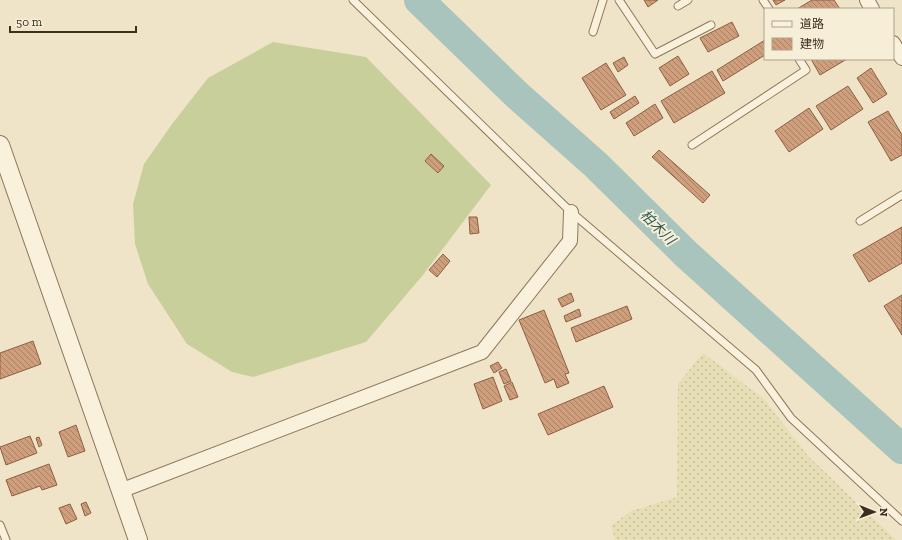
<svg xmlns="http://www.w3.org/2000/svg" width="902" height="540" viewBox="0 0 902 540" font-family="'Zilla Slab','Noto Sans JP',serif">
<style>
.farmland{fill:url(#farmland-dots)}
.grass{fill:#c9cf9b}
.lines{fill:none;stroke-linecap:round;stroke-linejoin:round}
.river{stroke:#a9c4bc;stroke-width:30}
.building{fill:url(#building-back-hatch);stroke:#8d5f41}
.service-casing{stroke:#8d765c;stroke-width:9}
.minor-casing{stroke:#8d765c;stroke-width:16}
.tertiary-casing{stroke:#8d765c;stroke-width:20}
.service{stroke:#faf1dc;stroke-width:7}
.minor{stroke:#faf1dc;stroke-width:14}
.tertiary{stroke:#faf1dc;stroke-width:18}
.labels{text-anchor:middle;stroke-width:4;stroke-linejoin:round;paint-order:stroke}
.water-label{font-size:14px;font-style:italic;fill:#2f5d5a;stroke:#f7eed8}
</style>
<defs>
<pattern id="farmland-dots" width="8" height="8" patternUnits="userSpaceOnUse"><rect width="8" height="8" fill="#e6deb5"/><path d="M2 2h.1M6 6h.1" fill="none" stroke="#c6bf9b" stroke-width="1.8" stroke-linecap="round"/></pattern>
<pattern id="building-back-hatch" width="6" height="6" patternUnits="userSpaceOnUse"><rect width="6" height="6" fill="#cf9f7d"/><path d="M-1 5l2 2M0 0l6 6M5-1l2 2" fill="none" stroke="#a98266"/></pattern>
</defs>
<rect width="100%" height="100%" fill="#f0e4c8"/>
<path class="farmland" d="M703 353 764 399 808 456 896 540H615L611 526 631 511 677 497 678 384Z"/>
<path class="grass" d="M273 42 366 57 491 185 423 275 366 342 253 377 232 372 187 344 148 284 135 244 133 204 144 164 172 124 208 78Z"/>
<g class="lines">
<path class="river" d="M419 0 517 95 596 165 686 254 902 449"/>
</g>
<path class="building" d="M644 0H658L648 7Z
M773 0H785L776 5Z
M812 0H834L840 9H797Z
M732 22 739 36 708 52 700 38Z
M765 40V55L723 81 717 70Z
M678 56 689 74 670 86 659 68Z
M624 57 628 65 618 72 613 63Z
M811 59H847L820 75Z
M606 63 626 95 601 110 582 78Z
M871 68 887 94 873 103 857 78Z
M712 71 725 93 674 123 661 101Z
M848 86 863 109 831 130 816 106Z
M635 96 639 103 614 119 610 112Z
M655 104 663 118 634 136 626 123Z
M809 108 823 129 789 152 775 131Z
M888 111 902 135V155L891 161 868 122Z
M659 150 710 195 703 203 652 157Z
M431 154 444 166 438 173 425 161Z
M469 217H477L479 233 470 234Z
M902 227V263L869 282 853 255Z
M443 254 450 261 437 277 429 270Z
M571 293 574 301 562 307 558 299Z
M902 295V335L884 306Z
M627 306 632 319 576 342 571 328Z
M579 309 581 316 566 322 564 316Z
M544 310 569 373 565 374 569 383 557 388 554 379 545 383 519 320Z
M33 341 41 364 0 379V353Z
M498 362 502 368 494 373 490 366Z
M506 369 511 381 504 384 499 372Z
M493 377 502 401 483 409 474 384Z
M512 382 518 397 510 400 504 386Z
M604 386 613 407 548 435 538 414Z
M76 425 85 451 68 457 59 432Z
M30 436 37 453 6 465 0 447Z
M39 437 42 445 39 447 36 438Z
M49 464 57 485 42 490 40 486 12 496 6 480Z
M86 502 91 513 85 516 81 504Z
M70 504 77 519 66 524 59 508Z"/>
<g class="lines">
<g class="service-casing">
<path id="service" d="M353 0 571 212 756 370 791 418 902 521
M619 0 655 54 711 25
M763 0 769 9
M678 6 688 0
M593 32 603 0
M692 145 806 70 799 59
M860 221 902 195
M0 525 6 540"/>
</g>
<g class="minor-casing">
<path id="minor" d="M867 0 872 9
M893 43 902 58
M120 491 482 352 570 241 571 212"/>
</g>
<g class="tertiary-casing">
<path id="tertiary" d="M0 145 138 540"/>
</g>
<use href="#service" class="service"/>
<use href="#minor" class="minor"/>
<use href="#tertiary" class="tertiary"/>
</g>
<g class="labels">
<g class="water-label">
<text transform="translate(658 227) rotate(45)" y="5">柏木川</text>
</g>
</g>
<rect x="764" y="8" width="130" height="52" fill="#f7eed8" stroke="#ada18e"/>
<rect x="772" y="21" width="20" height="6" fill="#faf1dc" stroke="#ada18e"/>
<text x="800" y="28" font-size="12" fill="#3d2e20">道路</text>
<rect x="772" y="38" width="20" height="12" fill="url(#building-back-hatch)" stroke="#ada18e"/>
<text x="800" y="48" font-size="12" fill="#3d2e20">建物</text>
<g transform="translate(874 512) rotate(91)" stroke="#f7eed8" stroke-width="3" paint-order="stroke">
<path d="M0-3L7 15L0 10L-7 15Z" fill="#3d2e20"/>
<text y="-6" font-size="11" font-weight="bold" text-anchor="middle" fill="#3d2e20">N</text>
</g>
<path d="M10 26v6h126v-6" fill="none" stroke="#3d2e20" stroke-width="2"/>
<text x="16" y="26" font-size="12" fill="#3d2e20" stroke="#f7eed8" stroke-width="3" paint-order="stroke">50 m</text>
</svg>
